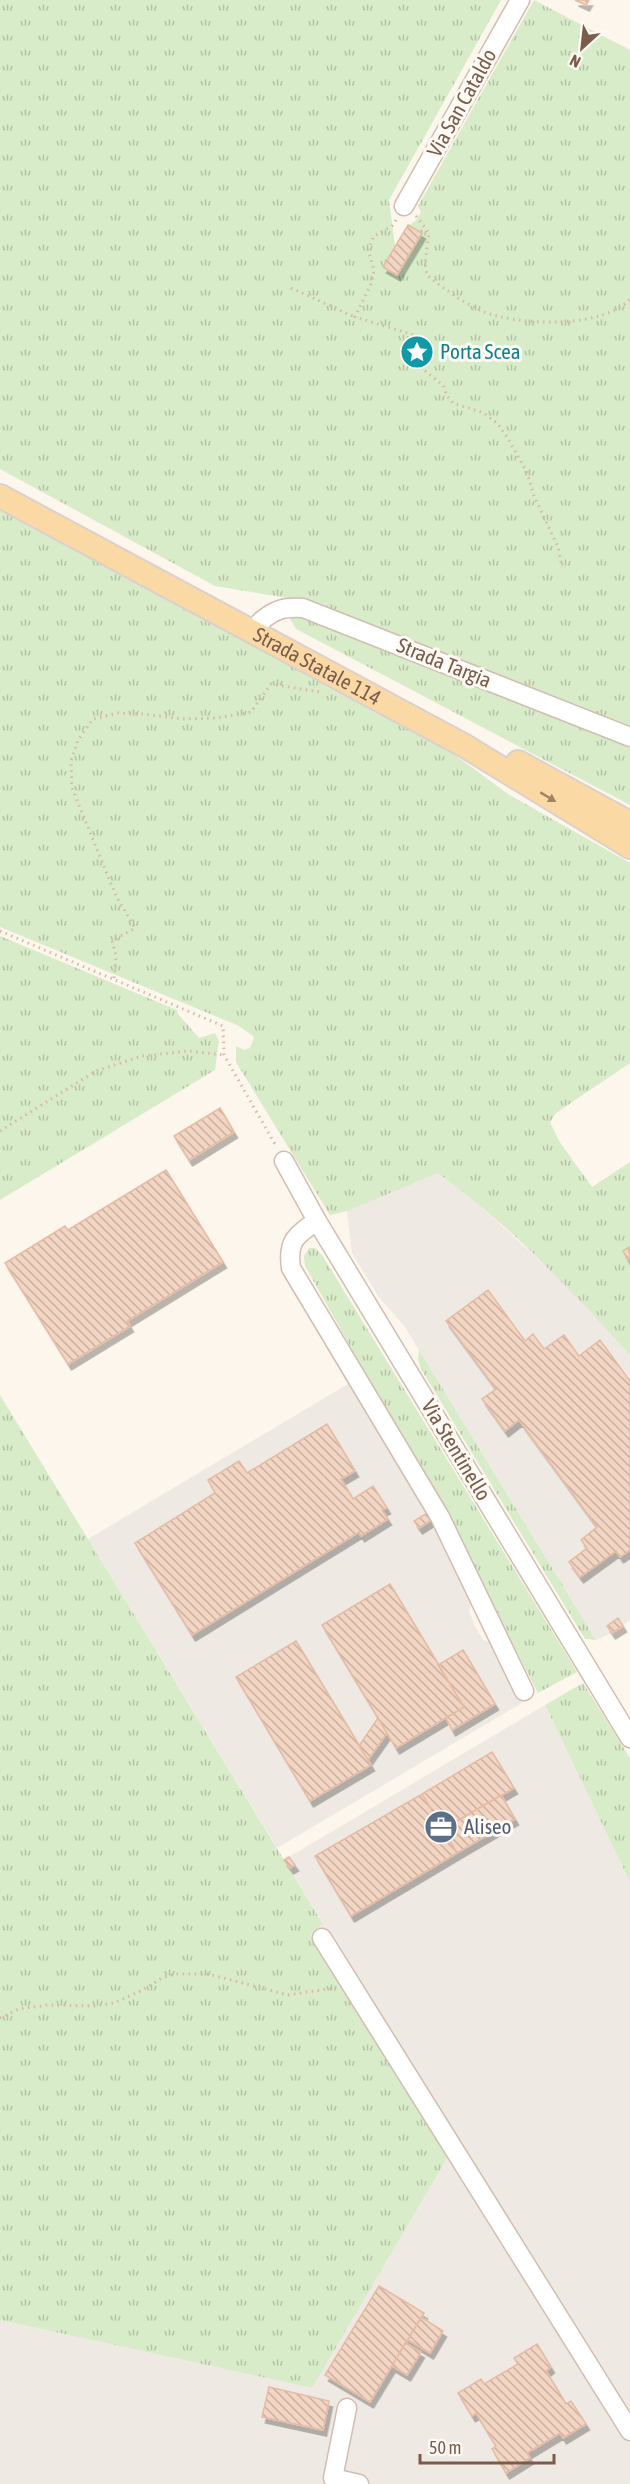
<svg xmlns="http://www.w3.org/2000/svg" width="630" height="2484" viewBox="0 0 630 2484" font-family="'Asap Condensed',sans-serif">
<style>
.industrial{fill:#efe9e4}
.grass{fill:url(#grass-tufts)}
.building{fill:url(#building-back-hatch);stroke:#e6bba3;stroke-width:1.5;filter:url(#shadow)}
.lines{fill:none;stroke-linecap:round;stroke-linejoin:round}
.minor-casing{stroke:#d1beb0;stroke-width:21}
.major-casing{stroke:#dad1cd;stroke-width:26}
.path{stroke:#d9b8a5;stroke-width:3;stroke-dasharray:1.5 4.5;stroke-linecap:butt}
.minor{stroke:#fff;stroke-width:18}
.major{stroke:#fbd9a5;stroke-width:22}
.oneway{fill:#a18267}
.labels{text-anchor:middle;stroke-width:6;stroke-linejoin:round;paint-order:stroke}
.street-label{font-size:21px;fill:#7a5c4d;stroke:#fffaf3}
.culture-label{font-size:21px;fill:#0d838f;stroke:#fffaf3;text-anchor:start}
.service-label{font-size:21px;fill:#4e5e75;stroke:#fffaf3;text-anchor:start}
</style>
<defs>
<pattern id="grass-tufts" width="24" height="20" patternUnits="userSpaceOnUse" patternTransform="scale(1.5)"><rect width="24" height="20" fill="#d8ecc9"/><path d="M3 7l-1-3M5 7V3M7 7l1-3M15 17l-1-3M17 17v-4M19 17l1-3" fill="none" stroke="#b4c2a5"/></pattern>
<pattern id="building-back-hatch" width="6" height="6" patternUnits="userSpaceOnUse" patternTransform="scale(1.5)"><rect width="6" height="6" fill="#f3d5c3"/><path d="M-1 5l2 2M0 0l6 6M5-1l2 2" fill="none" stroke="#cab0a1"/></pattern>
<filter id="shadow"><feDropShadow dx="3.5" dy="6" stdDeviation="0" flood-color="#0004"/></filter>
</defs>
<rect width="100%" height="100%" fill="#fdf6ec"/>
<path class="industrial" d="M236 1062 438 1173 467 1194 570 1288 630 1355V1620L612 1633 596 1640 405 1327 378 1296 352 1253 347 1211 330 1215Z
M348 1384 433 1519 473 1602 469 1611 475 1626 483 1640 492 1642 522 1703 277 1848 88 1539Z
M545 1705 630 1882V2484H0V2320L313 2388 341 1986 327 1967 310 1934 323 1923 284 1860Z"/>
<path class="grass" d="M0 0H501L389 200 395 246 408 225C415 223 417 219 421 212L418 206 534 0 630 50V727L305 601 215 586 0 469Z
M0 508 417 732 451 752 508 794 630 863V1063L556 1113 550 1122 559 1141 592 1187 630 1162V1247L623 1251 630 1263V1355C571 1290 510 1225 438 1173L347 1211 330 1215 236 1062V1046L244 1050 250 1048 254 1037 239 1026 0 927Z
M292 613 630 743V805L296 629 290 619Z
M0 936 177 1010 178 1014 199 1038 215 1033 219 1041 215 1070 0 1200Z
M309 1248H315L322 1255 577 1672 538 1693 445 1514 305 1266 304 1256Z
M419 1350 596 1640 585 1639 421 1369 418 1360Z
M0 1395 323 1924 310 1934 327 1966 414 2100 447 2158 312 2388 0 2320Z
M583 1683 630 1758V1882L545 1705Z"/>
<path class="building" d="M575 0H589L586 5Z
M408 225 422 233 397 275 383 267Z
M220 1108 234 1132 189 1160 174 1136Z
M166 1170 223 1262 127 1321 130 1326 68 1364 5 1263 65 1226 68 1230Z
M629 1247 630 1258 628 1260 623 1251Z
M488 1290 525 1341 533 1334 544 1349 564 1335 579 1356 600 1340 630 1381V1550L620 1557 616 1551 580 1577 569 1562 587 1548 581 1540 597 1527 519 1420 505 1431 482 1399 496 1389 446 1321Z
M327 1424 355 1471 341 1479 353 1499 373 1486 387 1508 382 1510 388 1519 361 1536 359 1532 192 1635 135 1543 215 1493 208 1480 239 1461 247 1473Z
M429 1512 433 1519 419 1528 414 1521Z
M390 1584 464 1707 396 1748 322 1625Z
M618 1618 623 1626 612 1633 607 1626Z
M296 1641 371 1765 310 1801 236 1677Z
M463 1650 495 1704 452 1730 446 1718 464 1707 438 1665Z
M378 1718 387 1733 368 1760 359 1746Z
M492 1752 514 1788 443 1829 422 1794Z
M422 1794 457 1853 351 1916 315 1856Z
M501 1795 515 1819 457 1853 443 1829Z
M289 1857 295 1865 290 1868 284 1860Z
M379 2286 424 2313 370 2402 325 2375Z
M421 2317 443 2331 430 2353 408 2340Z
M405 2343 421 2352 407 2375 392 2366Z
M537 2344 551 2367 546 2371 566 2404 571 2401 586 2424 563 2438 560 2433 527 2453 530 2458 506 2473 492 2449 496 2446 476 2413 472 2416 458 2393 481 2379 484 2384 518 2364 514 2358Z
M269 2387 329 2401 323 2430 262 2417Z"/>
<g class="lines">
<g class="minor-casing">
<path id="minor" d="M404 206 520 0
M260 622C275 609 284 607 303 608L630 737
M284 1161 317 1221 630 1738
M317 1221C296 1235 287 1241 291 1268L440 1517 524 1691
M322 1938 630 2431
M347 2408 333 2478 359 2484"/>
</g>
<g class="major-casing">
<g id="major">
<path id="s1" d="M0 496 465 746 630 847"/>
<path d="M518 762 630 823"/>
</g>
</g>
<path class="path" d="M416 216 429 233 425 263 427 275C444 289 462 302 482 311 518 326 602 329 630 299
M396 220 392 226 374 236 368 250 374 270 372 282 355 317 414 335 418 345 419 366 443 385 447 396 453 403 484 413 498 424 507 437 527 472 534 496 558 547 562 567
M291 288 355 317
M0 931 223 1026 224 1055 276 1146
M114 978 116 956 112 941 135 928 116 896 72 788 71 761 78 740 93 719 118 713 144 714 183 719 216 718 251 712 271 684 320 692
M0 1131 96 1071 142 1056 189 1051 224 1055
M0 2018 19 2009 48 2005 94 2006 114 2003 141 1991 162 1978 175 1974H208L288 1995 334 1988"/>
<use href="#minor" class="minor"/>
<use href="#major" class="major"/>
</g>
<defs><path id="oneway-solid" d="M-6-.8H1V-3.2L6.5 0L1 3.2V.8H-6Z" transform="scale(1.5)"/></defs>
<use class="oneway" href="#oneway-solid" transform="translate(548 797) rotate(31)"/>
<defs>
<g id="sight-disc" transform="scale(1.725)"><circle r="9.5" fill="#0f9aa8" stroke="#fffaf3"/><path d="M0-6L1.8-2.2L6-1.7L2.9 1.2L3.7 5.4L0 3.3L-3.7 5.4L-2.9 1.2L-6-1.7L-1.8-2.2Z" fill="#fff"/></g>
<g id="office-disc" transform="scale(1.725)"><circle r="9.5" fill="#5c6f8a" stroke="#fffaf3"/><path d="M-6-3h4V-5.5h4V-3h4V5H-6ZM-1-4.5V-3h2v-1.5ZM-6 0V1H6V0Z" fill="#fff"/></g>
</defs>
<g fill-rule="evenodd">
<use href="#sight-disc" x="417" y="352"/>
<use href="#office-disc" x="441" y="1827"/>
</g>
<g class="labels">
<g class="street-label">
<text transform="translate(462 103) rotate(-61)" y="7">Via San Cataldo</text>
<text transform="translate(444 663) rotate(22)" y="7">Strada Targia</text>
<text dy="7" stroke="none"><textPath href="#s1" startOffset="360">Strada Statale 114</textPath></text>
<text transform="translate(456 1450) rotate(59)" y="7">Via Stentinello</text>
</g>
<g class="culture-label">
<text x="440" y="359">Porta Scea</text>
</g>
<g class="service-label">
<text x="464" y="1834">Aliseo</text>
</g>
</g>
<g transform="translate(582 48) rotate(207)" stroke="#fffaf3" stroke-width="4.5" paint-order="stroke">
<path d="M0-4.5L10 22L0 15L-10 22Z" fill="#7a5c4d"/>
<text y="-9" font-size="16" font-weight="bold" text-anchor="middle" fill="#7a5c4d">N</text>
</g>
<path d="M420 2454v9h134v-9" fill="none" stroke="#7a5c4d" stroke-width="3"/>
<text x="429" y="2454" font-size="18" fill="#7a5c4d" stroke="#fffaf3" stroke-width="4.5" paint-order="stroke">50 m</text>
</svg>
